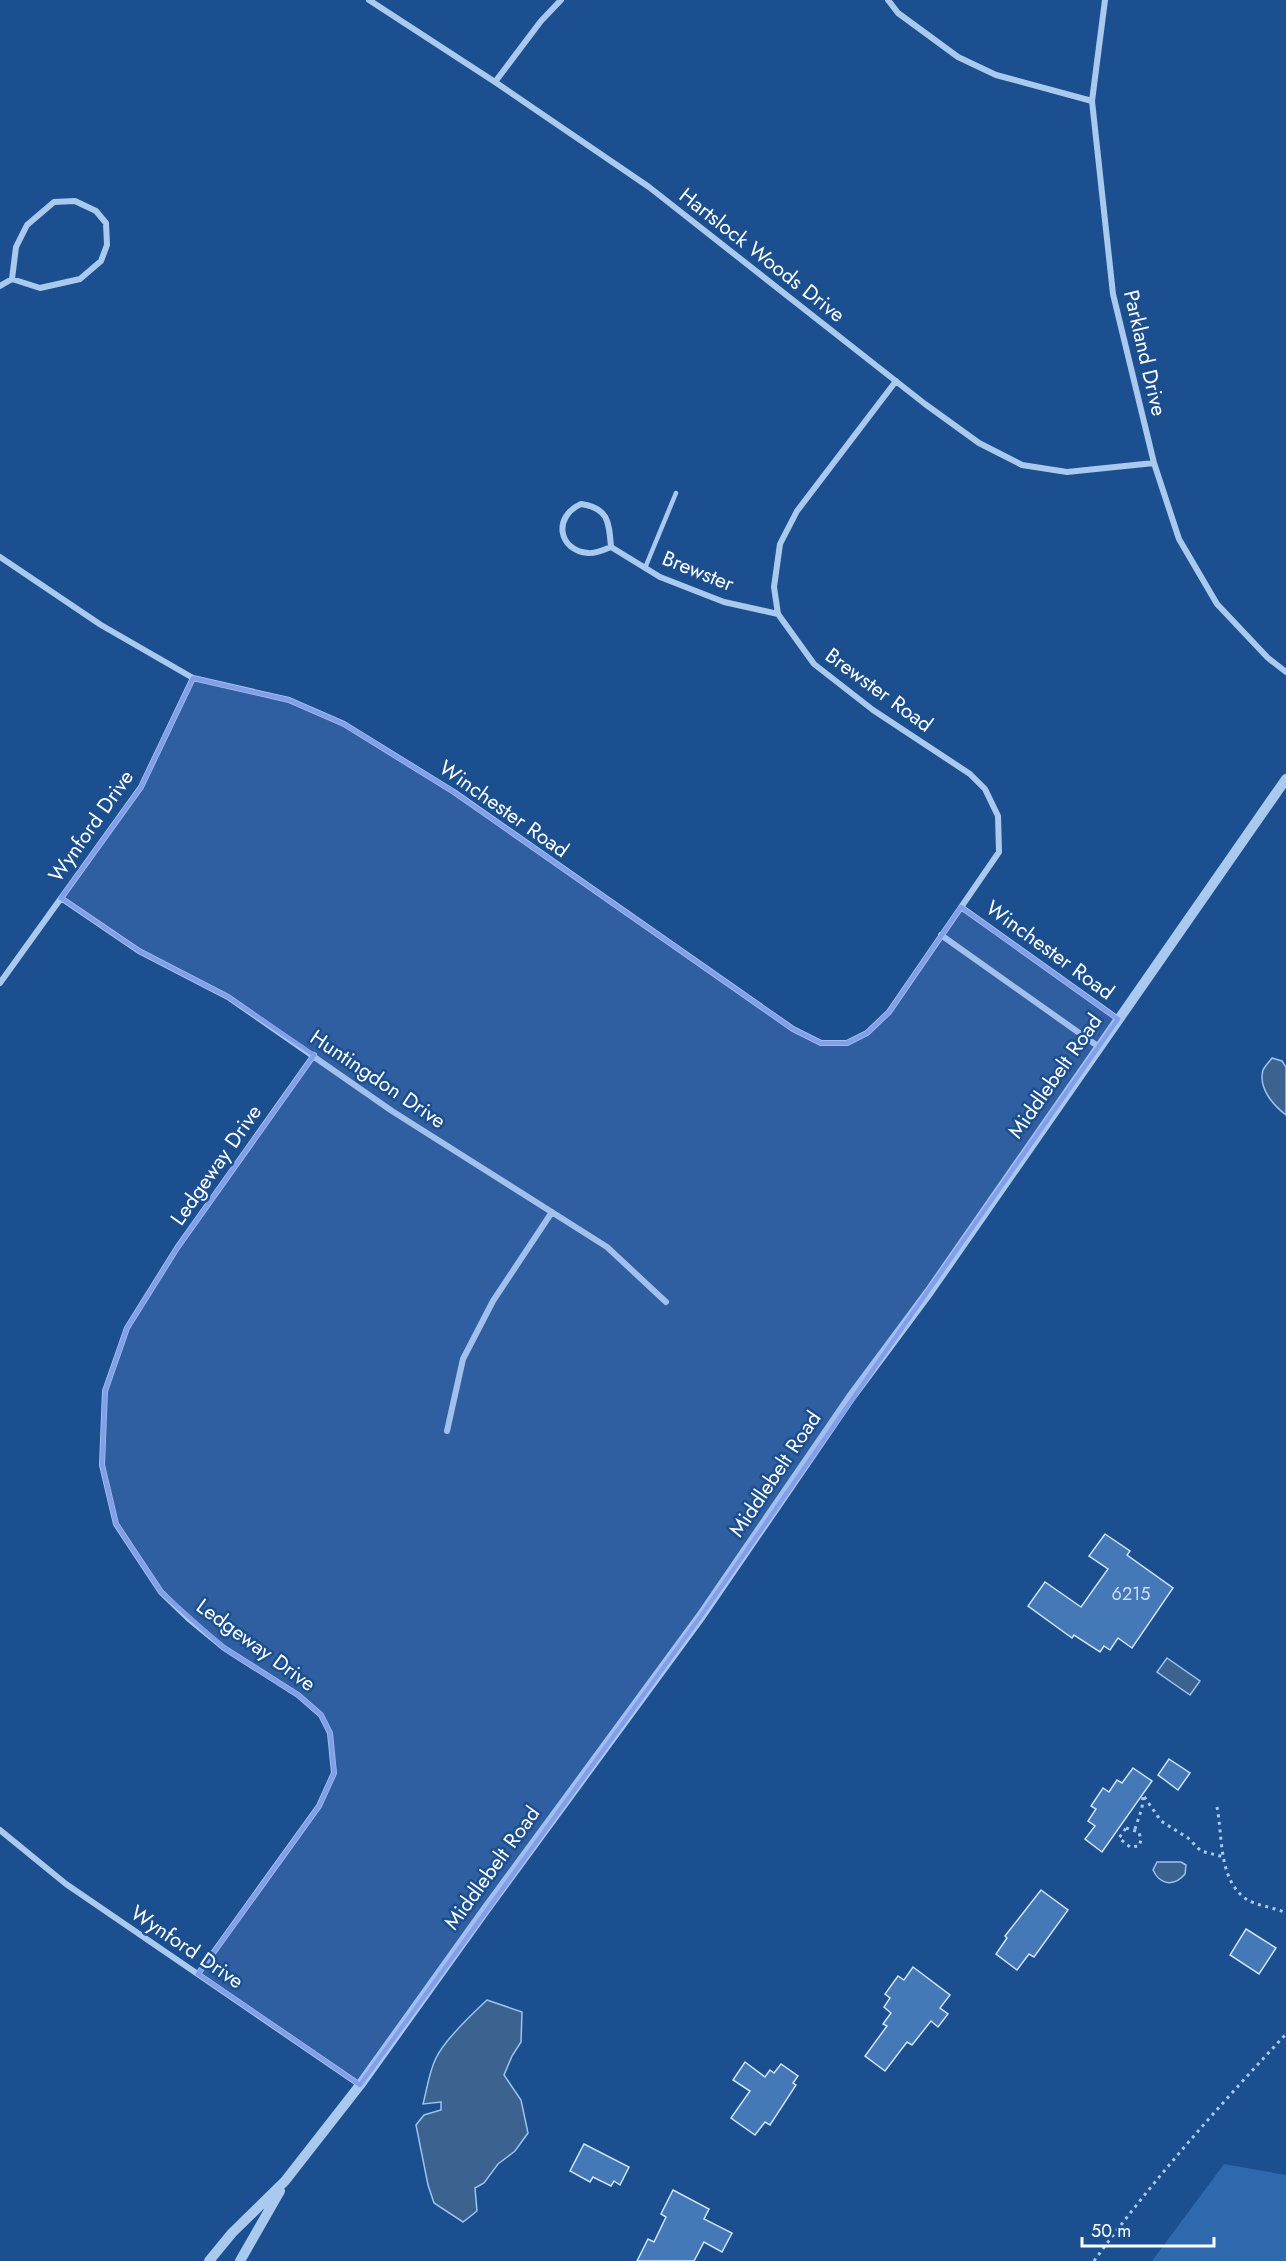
<svg xmlns="http://www.w3.org/2000/svg" width="1286" height="2261" viewBox="0 0 1286 2261" font-family="Jost,sans-serif">
<style>
.green{fill:#2e69ad}
.water{fill:#3c6290;stroke:#9cc4f0;stroke-width:1.5}
.building{fill:#4478b7;stroke:#cfe3fa;stroke-width:1.5}
.lines{fill:none;stroke-linecap:round;stroke-linejoin:round}
.path{stroke:#a9c9ee;stroke-width:3;stroke-dasharray:3 4.5;stroke-linecap:butt}
.service{stroke:#a9c9ee;stroke-width:4.5}
.minor{stroke:#a9c9ee;stroke-width:6}
.tertiary{stroke:#a9c9ee;stroke-width:10}
.marked{fill:#839eea;fill-opacity:0.2;stroke:#839eea;stroke-width:4.5;stroke-linejoin:round}
.labels{text-anchor:middle;stroke-width:5;stroke-linejoin:round;paint-order:stroke}
.number-label{font-size:18px;fill:#d0dded}
.street-label{font-size:21px;fill:#fff;stroke:#1b4f8f}
</style>
<rect width="100%" height="100%" fill="#1b4f8f"/>
<path class="green" d="M1224 2164 1286 2175V2261H1152Z"/>
<path class="water" d="M1272 1058 1282 1061 1286 1067V1115C1273 1105 1258 1088 1263 1070 1265 1066 1269 1062 1272 1058Z
M1167 1658 1200 1681 1190 1695 1157 1672Z
M1157 1862H1181L1186 1865 1185 1874C1174 1887 1160 1885 1153 1870Z
M487 2000 522 2012 521 2042 512 2056 504 2075 521 2100 528 2133 515 2151 498 2164 484 2183 475 2188 477 2211 463 2222 434 2203 428 2185 416 2125 424 2115 441 2110V2102L423 2104C427 2089 429 2072 436 2058 444 2041 473 2013 487 2000Z"/>
<path class="building" d="M1105 1534 1130 1551 1127 1555 1173 1588 1132 1648 1118 1638 1110 1650 1104 1646 1100 1652 1074 1635 1072 1638 1028 1606 1045 1582 1081 1607 1108 1569 1089 1556Z
M1169 1759 1190 1773 1178 1790 1158 1775Z
M1133 1768 1152 1781 1102 1852 1085 1839 1095 1826 1088 1821 1096 1809 1091 1806 1103 1788 1109 1792 1117 1780 1122 1783Z
M1041 1890 1068 1910 1034 1957 1029 1954 1017 1970 996 1954 1007 1938 1005 1936Z
M1246 1929 1276 1948 1259 1974 1230 1955Z
M913 1967 950 1995 940 2008 948 2014 938 2027 931 2021 912 2045 907 2042 885 2071 865 2056 887 2026 883 2024 891 2013 884 2007 890 1998 885 1994 898 1976 904 1980Z
M745 2062 765 2077 770 2070 774 2073 781 2064 798 2076 793 2083 796 2085 770 2125 765 2122 755 2135 731 2118 750 2091 733 2080Z
M584 2144 629 2167 620 2185 614 2181 611 2186 593 2177 590 2182 570 2171Z
M673 2190 709 2209 704 2219 732 2233 722 2252 704 2242 694 2261H637L648 2239 654 2242 666 2217 661 2214Z"/>
<g class="lines">
<path class="path" d="M1217 1807C1223 1837 1218 1879 1246 1899 1257 1906 1274 1907 1286 1913
M1126 1828 1139 1832 1141 1840 1139 1846 1130 1847 1119 1838Z
M1135 1829 1142 1808 1143 1795 1161 1821 1188 1838 1201 1851 1224 1857
M1094 2261C1152 2181 1218 2107 1286 2034"/>
<path class="service" d="M645 568 676 493"/>
<path class="minor" d="M369 0 495 82 649 187 925 404 979 443 1022 465 1067 472 1154 463
M888 0 898 13 958 57 996 75 1092 101
M1105 0 1092 101 1113 294 1154 463 1179 539 1217 604 1268 658 1286 672
M495 82 541 21 561 0
M0 286 12 279 40 288 80 279 101 261 107 245 106 223 96 211 75 201 54 202 27 225 16 247 12 279
M581 504C609 508 609 523 611 547 604 550 595 554 588 553 559 551 552 517 581 504Z
M611 547 660 577 724 602 778 614
M0 557 101 625 193 678 289 700 344 724 454 792 793 1029 821 1043H847L867 1033 889 1012 999 852 998 816 985 789 970 774 873 710 814 664 778 614 774 587 780 544 797 511 896 381
M61 898 139 951 228 997 392 1111 607 1247 666 1302
M961 907 1118 1019
M941 935 1099 1047
M0 983 141 787 193 678
M447 1431 463 1359 493 1301 552 1212
M0 1830 66 1884 360 2085
M198 1974 319 1806 334 1773 330 1733 321 1715 298 1695 224 1648 190 1620 161 1592 116 1524 102 1465 105 1391 127 1328 177 1248 314 1055"/>
<path class="tertiary" d="M209 2261 232 2233 285 2181 360 2085 486 1909 701 1616 851 1397 929 1292 1286 779
M240 2261 280 2191"/>
</g>
<path class="marked" d="M193 678 289 700 344 724 454 792 793 1029 821 1043H847L867 1033 889 1012 961 907 1118 1019 701 1616 360 2085 198 1974 319 1806 334 1773 330 1733 321 1715 298 1695 224 1648 161 1592 116 1524 102 1465 105 1391 127 1328 177 1248 314 1055 228 997 139 951 61 898 141 787Z"/>
<g class="labels">
<g class="number-label">
<text x="1131" y="1600">6215</text>
</g>
<g class="street-label">
<text transform="translate(762 255) rotate(38)" y="7">Hartslock Woods Drive</text>
<text transform="translate(1145 353) rotate(77)" y="7">Parkland Drive</text>
<text transform="translate(698 571) rotate(22)" y="7">Brewster</text>
<text transform="translate(879 690) rotate(36)" y="7">Brewster Road</text>
<text transform="translate(504 809) rotate(35)" y="7">Winchester Road</text>
<text transform="translate(91 826) rotate(-55)" y="7">Wynford Drive</text>
<text transform="translate(1050 950) rotate(36)" y="7">Winchester Road</text>
<text transform="translate(1055 1076) rotate(-55)" y="7">Middlebelt Road</text>
<text transform="translate(378 1079) rotate(34)" y="7">Huntingdon Drive</text>
<text transform="translate(216 1165) rotate(-55)" y="7">Ledgeway Drive</text>
<text transform="translate(775 1474) rotate(-56)" y="7">Middlebelt Road</text>
<text transform="translate(256 1645) rotate(36)" y="7">Ledgeway Drive</text>
<text transform="translate(492 1868) rotate(-54)" y="7">Middlebelt Road</text>
<text transform="translate(187 1947) rotate(34)" y="7">Wynford Drive</text>
</g>
</g>
<path d="M1082 2237v9h132v-9" fill="none" stroke="#ffffff" stroke-width="3"/>
<text x="1091" y="2237" font-size="18" fill="#ffffff" stroke="#1b4f8f" stroke-width="4.5" paint-order="stroke">50 m</text>
</svg>
